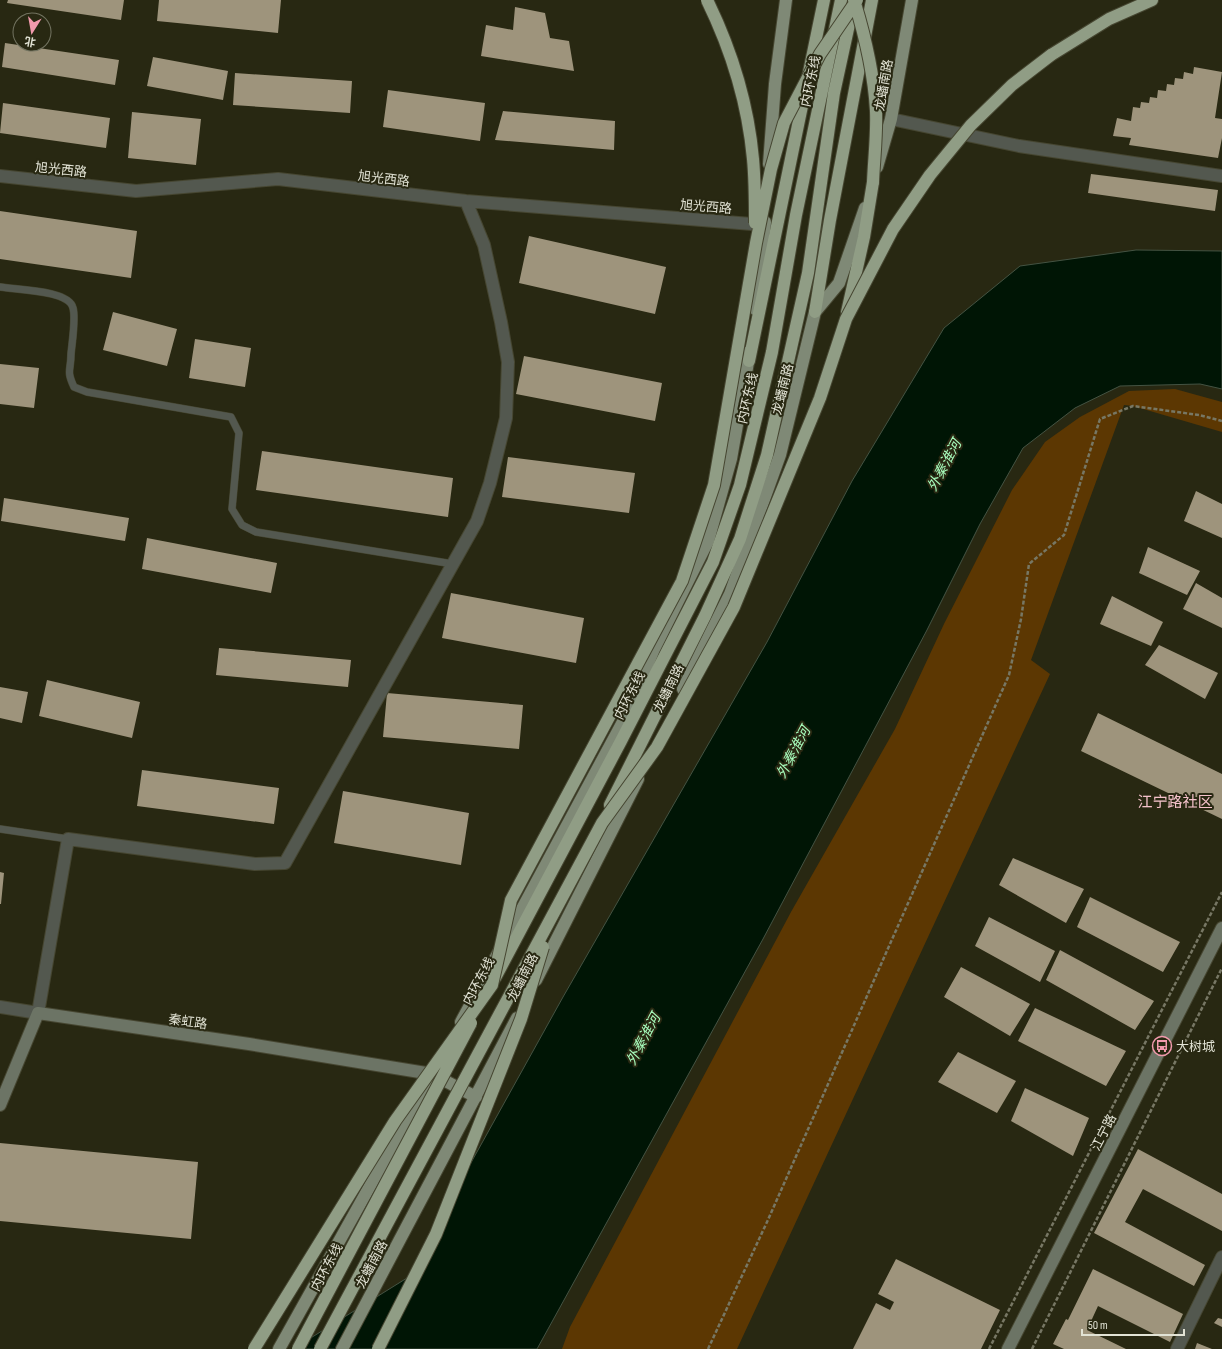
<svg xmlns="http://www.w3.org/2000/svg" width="1222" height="1349" viewBox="0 0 1222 1349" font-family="'Sofia Sans Condensed','Noto Sans SC',sans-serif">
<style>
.green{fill:#5c3702}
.water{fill:#001505;stroke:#445343}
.building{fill:#9e947c}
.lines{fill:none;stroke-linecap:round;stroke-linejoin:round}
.lane-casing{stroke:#464631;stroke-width:8}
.street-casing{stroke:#464631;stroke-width:14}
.secondary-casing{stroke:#464631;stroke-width:14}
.primary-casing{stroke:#464631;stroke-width:14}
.highway-casing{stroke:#464631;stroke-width:14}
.path{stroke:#777764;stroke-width:2.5;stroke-dasharray:4 2;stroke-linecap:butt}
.lane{stroke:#53584f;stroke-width:7}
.street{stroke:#53584f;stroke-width:12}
.secondary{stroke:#6c7465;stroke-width:12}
.primary{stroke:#7f8976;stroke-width:12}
.highway{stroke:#909d85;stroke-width:12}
.highway-bridge-casing{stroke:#464631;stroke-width:14;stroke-linecap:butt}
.highway-bridge{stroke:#909d85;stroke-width:12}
.labels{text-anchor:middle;stroke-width:4;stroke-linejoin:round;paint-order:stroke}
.street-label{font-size:13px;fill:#e2e3d5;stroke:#282812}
.poi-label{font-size:13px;fill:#e2e3d5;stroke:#282812;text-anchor:start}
.water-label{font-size:14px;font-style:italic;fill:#a7fcbc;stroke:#282812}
.quarter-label{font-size:15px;fill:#f5c2cb;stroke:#282812}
</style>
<rect width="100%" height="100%" fill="#282812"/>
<path class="green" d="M1175 389 1222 402V432L1133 406 1124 405 1031 660 1050 674 737 1349H562L570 1327 791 912 895 729 944 624 1012 490 1045 442 1080 417 1129 391Z"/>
<path class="water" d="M1136 250 1222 251V389L1200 384 1120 386 1075 408 1023 448 980 524 927 630 763 939 537 1349H293L407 1278 563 997 767 642 852 481 944 328 1020 266Z"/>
<path class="building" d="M8 0H124L121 20 7 3Z
M159 0H281L278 33 157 21Z
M515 7 545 13 550 38 569 41 574 71 481 56 486 25 513 30Z
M5 43 119 60 115 85 2 67Z
M153 57 228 71 223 100 147 86Z
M1194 67 1222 72 1215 118 1222 119V138L1218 158 1129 145 1131 138 1113 136 1117 118 1131 121 1133 107 1140 108 1141 102 1149 103 1150 97 1157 98 1158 90 1166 91 1167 84 1174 85 1175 78 1183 79 1184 72 1193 74Z
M235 73 352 81 350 113 233 105Z
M388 90 485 103 480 141 383 127Z
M3 103 110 118 106 148 0 133Z
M503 111 615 121 614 150 495 140Z
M132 112 201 119 196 165 128 158Z
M1091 174 1218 190 1215 211 1088 193Z
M0 211 137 231 131 278 0 259Z
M529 236 666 267 655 314 519 283Z
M113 312 177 329 167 366 103 350Z
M195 339 251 348 245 387 189 378Z
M524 356 662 383 655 421 516 394Z
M0 364 39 368 34 408 0 404Z
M262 451 453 478 448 517 256 490Z
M508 457 635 473 629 513 502 497Z
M1196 491 1222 504V538L1184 521Z
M4 498 129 518 125 541 1 521Z
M147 538 277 563 271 593 142 569Z
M1148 547 1200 571 1187 595 1139 573Z
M1196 583 1222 598V628L1183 609Z
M451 593 584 618 576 663 442 638Z
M1112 596 1163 622 1151 646 1100 624Z
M1159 645 1218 673 1205 699 1145 665Z
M219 648 351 660 348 687 216 675Z
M47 680 140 702 132 738 39 716Z
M0 687 28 692 22 723 0 718Z
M387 693 523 705 519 749 383 737Z
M1098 713 1222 774V819L1081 751Z
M142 770 279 788 274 824 137 806Z
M343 791 469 813 461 865 334 843Z
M1013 858 1084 889 1066 923 999 885Z
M0 872 4 873 1 904H0Z
M1090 897 1180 942 1163 972 1077 927Z
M989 917 1055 951 1040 982 975 946Z
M1060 950 1154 1001 1135 1030 1046 980Z
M961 967 1030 1004 1010 1036 944 997Z
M1035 1008 1126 1051 1106 1086 1018 1041Z
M958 1052 1016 1081 997 1113 938 1082Z
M1025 1088 1089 1118 1073 1156 1011 1121Z
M0 1143 198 1162 191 1239 0 1221Z
M1138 1149 1222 1194V1231L1143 1189 1125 1222 1205 1265 1194 1286 1094 1233Z
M896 1259 1000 1310 981 1349H853L876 1303 890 1310 894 1302 878 1294Z
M1093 1269 1183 1314 1170 1342 1098 1306 1087 1330 1126 1349H1064L1053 1344 1066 1319 1068 1320Z
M1218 1318 1222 1319V1327L1214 1323Z
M1197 1343 1212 1349H1195Z"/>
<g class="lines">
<g class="lane-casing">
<path id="lane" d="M0 287C16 290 69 290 73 308 76 318 72 343 71 354 71 371 66 370 74 387L87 392 231 417 239 433 232 509 242 525 256 532 453 564
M0 829 68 839"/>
</g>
<g class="street-casing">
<path id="street" d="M891 119 1019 146 1222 176
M0 176 136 191 278 179 466 201 765 225
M0 1007 38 1013 68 839 255 864 285 863 477 521 490 483 506 418 508 362 501 322 484 245 466 201
M1177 1349 1222 1257"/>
</g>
<g class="secondary-casing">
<path id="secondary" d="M0 1105 38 1013 249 1044 432 1074
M1008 1349 1222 928"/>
</g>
<g class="primary-casing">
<path id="primary" d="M769 164 775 84 786 0
M877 167 891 119 912 0
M755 309 765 222
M683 689 730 594 780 455 815 312 839 283 865 208
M536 980 638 779
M461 1022 626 716 654 649 708 541 731 459 750 351
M432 1074 476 1097
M279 1349 428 1082
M342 1349 517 1018"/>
</g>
<g class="highway-casing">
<path id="highway" d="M1051 55 1109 19 1152 0
M815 312 830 220 872 0
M847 312 864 237 873 182
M749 361 824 0
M610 805 705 616 740 539 767 455 808 273 834 93 853 6
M495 978 621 741 713 562 740 485 772 352 796 215 841 0"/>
</g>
<path class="path" d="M708 1349 767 1222 1009 675 1021 619 1029 564 1064 535 1100 419 1133 406 1199 415 1222 421
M989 1349 1222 892
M1032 1349 1222 968"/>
<use href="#lane" class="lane"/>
<use href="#street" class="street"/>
<use href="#secondary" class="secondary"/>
<use href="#primary" class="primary"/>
<use href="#highway" class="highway"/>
<g class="highway-bridge-casing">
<path id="highway-bridge" d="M707 0C731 49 748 104 753 159 755 180 755 202 755 223
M854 0C865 36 874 73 876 111 877 134 874 158 873 182
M254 1349 395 1121 492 985 511 900 682 581 714 485 756 243 771 169 784 123 820 54 857 0
M298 1349 471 1023
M320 1349 602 823 657 747 734 607 820 398 846 319 893 229 930 175 971 125 1012 85 1051 55
M378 1349 436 1234 521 1019 543 947"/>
</g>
<use href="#highway-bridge" class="highway-bridge"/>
</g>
<defs>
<g id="bus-ring" transform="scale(1)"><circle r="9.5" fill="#282812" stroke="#f29aad" stroke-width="1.5"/><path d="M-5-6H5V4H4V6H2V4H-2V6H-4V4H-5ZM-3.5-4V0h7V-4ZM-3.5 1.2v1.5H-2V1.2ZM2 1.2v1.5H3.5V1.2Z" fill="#f29aad"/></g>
</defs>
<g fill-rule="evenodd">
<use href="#bus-ring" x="1162" y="1046"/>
</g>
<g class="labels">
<g class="street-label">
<text transform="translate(810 81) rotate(-78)" y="5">内环东线</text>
<text transform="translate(883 85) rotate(-80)" y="5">龙蟠南路</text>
<text transform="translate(61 169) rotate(6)" y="5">旭光西路</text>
<text transform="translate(384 178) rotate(7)" y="5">旭光西路</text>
<text transform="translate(706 206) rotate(5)" y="5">旭光西路</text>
<text transform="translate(782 389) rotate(-76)" y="5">龙蟠南路</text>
<text transform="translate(747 398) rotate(-77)" y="5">内环东线</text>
<text transform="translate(668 688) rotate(-64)" y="5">龙蟠南路</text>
<text transform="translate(629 695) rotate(-63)" y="5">内环东线</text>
<text transform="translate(522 977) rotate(-63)" y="5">龙蟠南路</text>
<text transform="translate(478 981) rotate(-62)" y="5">内环东线</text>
<text transform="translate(188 1021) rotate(8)" y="5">秦虹路</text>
<text transform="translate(1103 1132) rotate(-63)" y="5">江宁路</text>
<text transform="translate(371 1264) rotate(-62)" y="5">龙蟠南路</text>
<text transform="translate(326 1267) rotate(-62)" y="5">内环东线</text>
</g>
<g class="poi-label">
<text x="1176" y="1051">大树城</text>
</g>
<g class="water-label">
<text transform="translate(944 465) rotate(-62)" y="5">外秦淮河</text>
<text transform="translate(793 752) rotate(-62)" y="5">外秦淮河</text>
<text transform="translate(643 1039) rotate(-62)" y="5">外秦淮河</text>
</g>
<g class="quarter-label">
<text x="1175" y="807">江宁路社区</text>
</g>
</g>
<g transform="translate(32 32) rotate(191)"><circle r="19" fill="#282812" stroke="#727360"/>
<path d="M0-3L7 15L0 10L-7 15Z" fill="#f29aad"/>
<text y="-6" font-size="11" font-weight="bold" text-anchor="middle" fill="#e2e3d5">北</text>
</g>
<path d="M1082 1329v6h102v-6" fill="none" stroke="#e2e3d5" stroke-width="2"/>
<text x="1088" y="1329" font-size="12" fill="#e2e3d5" stroke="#282812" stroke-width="3" paint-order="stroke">50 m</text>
</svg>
